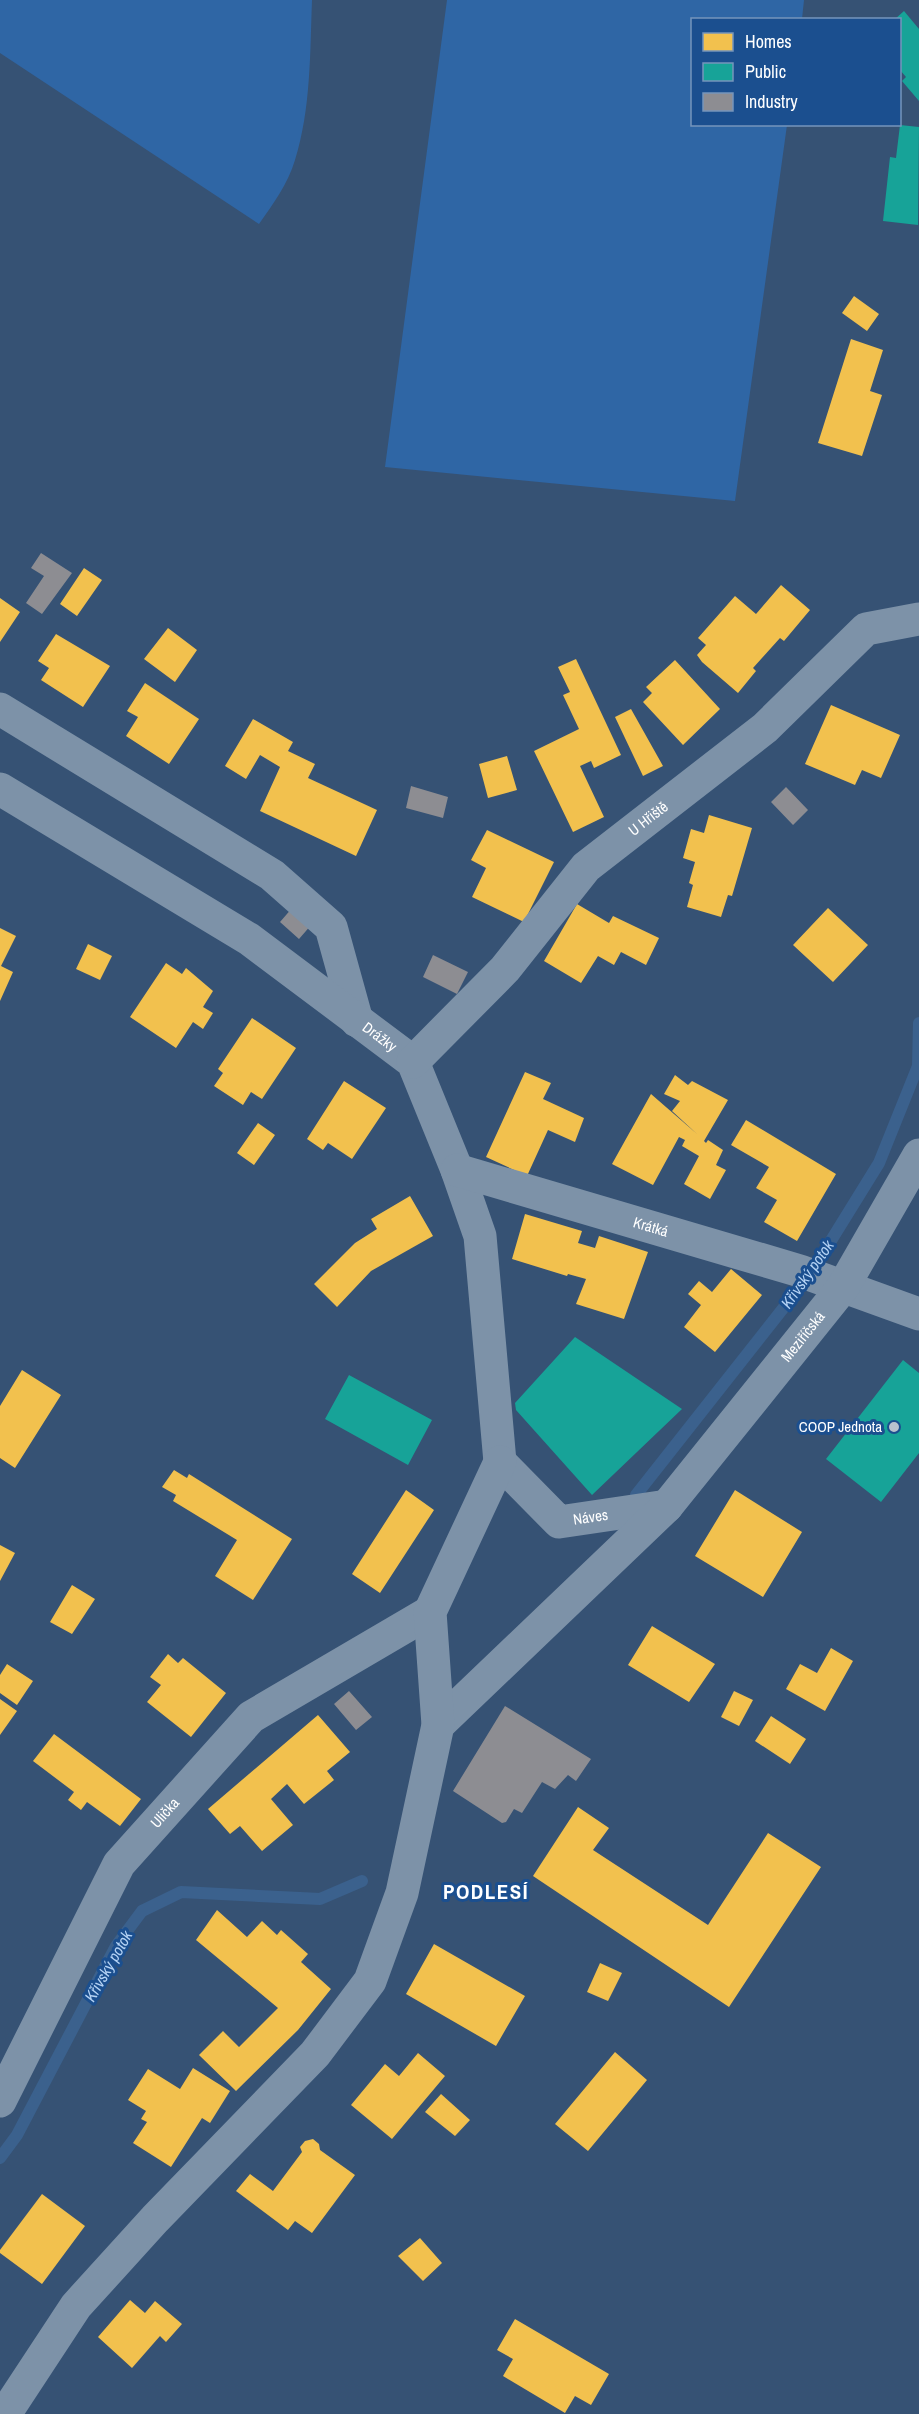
<svg xmlns="http://www.w3.org/2000/svg" width="919" height="2414" viewBox="0 0 919 2414" font-family="'Archivo Narrow',sans-serif">
<style>
.green{fill:#2f66a5}
.homes{fill:#f2c14e}
.public{fill:#17a398}
.industry{fill:#8d8d92}
.lines{fill:none;stroke-linecap:round;stroke-linejoin:round}
.stream{stroke:#3b618d;stroke-width:12}
.minor{stroke:#7d92a8;stroke-width:33}
.poi-dot{fill:#b9c2ce;stroke:#1b4f8f;stroke-width:2}
.labels{text-anchor:middle;stroke-width:6;stroke-linejoin:round;paint-order:stroke}
.street-label{font-size:15px;fill:#fff;stroke:#1b4f8f}
.poi-label{font-size:15px;fill:#fff;stroke:#1b4f8f;text-anchor:end}
.water-label{font-size:16px;font-style:italic;fill:#b5d3f5;stroke:#1b4f8f}
.district-label{font-size:21px;font-weight:bold;letter-spacing:1.5px;fill:#fff;stroke:#1b4f8f}
</style>
<rect width="100%" height="100%" fill="#365274"/>
<path class="green" d="M0 0H312C310 53 311 109 295 160 288 184 273 204 259 224L0 53Z
M447 0H804L802 19 692 20V124L787 125 735 501 385 467Z"/>
<path class="homes" d="M854 296 879 314 867 331 842 313Z
M851 339 883 350 870 391 882 395 862 456 818 443Z
M84 568 102 580 77 616 60 604Z
M781 585 810 610 784 641 780 638 753 668 756 671 738 693 702 662 697 655 706 645 698 638 735 596 756 614Z
M0 598 20 612 0 642Z
M168 628 197 650 175 682 144 659Z
M56 634 110 666 83 707 41 680 49 668 38 661Z
M576 659 621 755 594 768 591 761 580 766 604 817 573 832 534 751 579 729 563 695 570 692 558 667Z
M675 660 720 709 683 745 643 702 652 693 646 687Z
M145 683 199 719 169 764 126 736 138 717 127 711Z
M831 705 900 735 881 778 862 770 855 785 805 764Z
M631 709 663 766 643 776 615 717Z
M253 719 293 742 288 751 315 764 308 778 377 810 356 856 260 811 280 767 260 755 246 779 225 766Z
M507 756 517 790 488 798 479 764Z
M709 815 752 828 732 896 728 895 721 917 687 907 693 885 689 883 695 862 683 858 691 829 704 833Z
M487 830 554 862 524 922 472 897 486 868 471 860Z
M577 904 609 923 613 916 659 938 646 965 621 952 614 965 598 956 581 983 544 961Z
M828 908 868 945 833 982 793 945Z
M0 928 16 936 1 966 13 972 0 1001Z
M88 944 112 956 100 980 76 969Z
M166 963 182 974 186 968 213 991 203 1007 213 1013 203 1029 193 1022 176 1048 130 1017Z
M252 1018 296 1048 262 1099 251 1092 243 1105 214 1086 223 1073 218 1069Z
M525 1072 551 1083 543 1099 584 1118 575 1142 548 1130 527 1176 486 1157Z
M675 1075 688 1085 692 1081 728 1100 704 1141 706 1143 708 1140 723 1150 716 1165 726 1170 710 1199 684 1184 699 1156 682 1146 685 1140 679 1137 653 1185 612 1164 651 1094 697 1134 672 1111 680 1101 664 1094Z
M344 1081 386 1108 352 1159 328 1143 323 1150 307 1139Z
M746 1120 836 1174 797 1241 764 1222 777 1200 756 1188 769 1167 731 1145Z
M258 1123 275 1135 254 1165 237 1153Z
M410 1196 433 1236 371 1271 337 1307 314 1284 355 1243 377 1229 371 1219Z
M525 1214 582 1231 578 1243 595 1248 599 1236 648 1252 624 1319 576 1304 586 1279 568 1274 567 1276 512 1259Z
M731 1269 762 1295 715 1352 684 1327 701 1305 688 1294 699 1281 712 1292Z
M22 1370 61 1395 15 1468 0 1458V1406Z
M174 1470 187 1478 189 1474 292 1539 253 1600 215 1576 237 1540 173 1501 176 1495 162 1487Z
M406 1490 434 1510 380 1593 352 1574Z
M735 1490 802 1532 763 1597 695 1556Z
M0 1545 15 1553 0 1581Z
M72 1585 95 1599 72 1634 50 1622Z
M652 1626 715 1664 689 1702 628 1665Z
M831 1648 853 1661 825 1711 786 1689 800 1664 817 1673Z
M168 1654 178 1663 183 1658 226 1693 191 1737 147 1702 161 1685 150 1677Z
M7 1664 33 1681 17 1705 0 1693V1675Z
M734 1691 753 1700 739 1726 721 1717Z
M0 1699 17 1711 0 1735Z
M318 1715 350 1752 327 1771 334 1780 304 1804 287 1784 271 1799 293 1825 262 1851 240 1826 230 1834 208 1809Z
M771 1716 806 1739 790 1764 755 1741Z
M54 1734 141 1799 120 1826 87 1802 81 1810 68 1800 74 1792 33 1761Z
M578 1807 609 1828 593 1850 708 1925 768 1833 821 1867 729 2007 533 1876Z
M217 1910 247 1937 262 1921 277 1935 281 1930 308 1954 301 1962 331 1989 298 2030 236 2091 199 2055 223 2031 239 2047 278 2008 196 1940Z
M434 1944 525 1996 496 2046 406 1994Z
M600 1963 622 1973 608 2001 587 1992Z
M615 2052 647 2080 588 2151 555 2124Z
M418 2053 445 2076 392 2139 351 2105 385 2064 399 2076Z
M193 2068 230 2091 210 2123 202 2118 171 2167 133 2143 147 2122 141 2119 146 2111 128 2100 148 2069 180 2089Z
M441 2094 470 2120 455 2136 425 2112Z
M313 2139 319 2144 320 2150 355 2175 312 2233 295 2221 288 2230 236 2191 250 2174 273 2191 302 2152 300 2147 305 2141Z
M42 2194 85 2226 42 2284 0 2253V2250Z
M420 2238 442 2263 423 2281 398 2256Z
M130 2300 145 2313 155 2301 182 2324 166 2342 160 2336 132 2368 98 2337Z
M515 2319 609 2374 591 2405 575 2396 565 2413 503 2376 513 2359 497 2350Z"/>
<path class="public" d="M904 11 919 29V101L902 81 906 77 900 70V20H894Z
M900 125 919 127 918 225 883 221 890 157 896 158Z
M575 1337 682 1409 592 1495 516 1410 515 1403Z
M903 1360 919 1373V1453L881 1502 826 1459Z
M349 1375 432 1420 408 1465 325 1419Z"/>
<path class="industry" d="M41 553 72 573 42 614 26 603 44 576 31 568Z
M411 786 448 797 443 818 406 808Z
M786 787 808 810 793 825 771 802Z
M293 907 312 924 299 939 280 922Z
M433 955 468 972 457 994 423 977Z
M349 1691 372 1717 356 1730 334 1704Z
M505 1706 591 1759 576 1781 568 1775 555 1789 542 1782 522 1813 514 1809 506 1822 502 1823 453 1791Z"/>
<g class="lines">
<path class="stream" d="M636 1495 811 1273 879 1163 918 1066 919 1023
M0 2158 17 2135 116 1946 142 1911 181 1892 320 1899 362 1881"/>
<g class="minor">
<path d="M0 709 272 875 331 927 357 1021"/>
<path id="s1" d="M0 789 249 939 413 1062 457 1170 480 1236 500 1462"/>
<path id="s2" d="M413 1062 505 969 586 867 765 728 866 629 919 619"/>
<path id="s3" d="M457 1170 800 1271 919 1314"/>
<path id="s4" d="M500 1462 559 1522 667 1506"/>
<path id="s5" d="M438 1725 667 1506 843 1287 919 1155"/>
<path id="s6" d="M0 2101 119 1864 251 1717 430 1612"/>
<path d="M5 2414 76 2306 155 2219 315 2054 370 1981 402 1893 438 1725 430 1612 500 1462"/>
</g>
</g>
<circle class="poi-dot" cx="894" cy="1427" r="6"/>
<g class="labels">
<g class="street-label">
<text dy="5" stroke="none"><textPath href="#s2" startOffset="340">U Hřiště</textPath></text>
<text dy="5" stroke="none"><textPath href="#s1" startOffset="454">Drážky</textPath></text>
<text dy="5" stroke="none"><textPath href="#s3" startOffset="202">Krátká</textPath></text>
<text dy="5" stroke="none"><textPath href="#s5" startOffset="534">Meziříčská</textPath></text>
<text dy="5" stroke="none"><textPath href="#s4" startOffset="116">Náves</textPath></text>
<text dy="5" stroke="none"><textPath href="#s6" startOffset="334">Ulička</textPath></text>
</g>
<g class="poi-label">
<text x="882" y="1432">COOP Jednota</text>
</g>
<g class="water-label">
<text transform="translate(807 1274) rotate(-55)" y="6">Křivský potok</text>
<text transform="translate(108 1966) rotate(-60)" y="6">Křivský potok</text>
</g>
<g class="district-label">
<text x="486" y="1899">PODLESÍ</text>
</g>
</g>
<rect x="691" y="18" width="210" height="108" fill="#1b4f8f" stroke="#7695bc" stroke-width="1.5"/>
<rect x="703" y="33" width="30" height="18" fill="#f2c14e" stroke="#7695bc" stroke-width="1.5"/>
<text x="745" y="48" font-size="18" fill="#ffffff">Homes</text>
<rect x="703" y="63" width="30" height="18" fill="#17a398" stroke="#7695bc" stroke-width="1.5"/>
<text x="745" y="78" font-size="18" fill="#ffffff">Public</text>
<rect x="703" y="93" width="30" height="18" fill="#8d8d92" stroke="#7695bc" stroke-width="1.5"/>
<text x="745" y="108" font-size="18" fill="#ffffff">Industry</text>
</svg>
